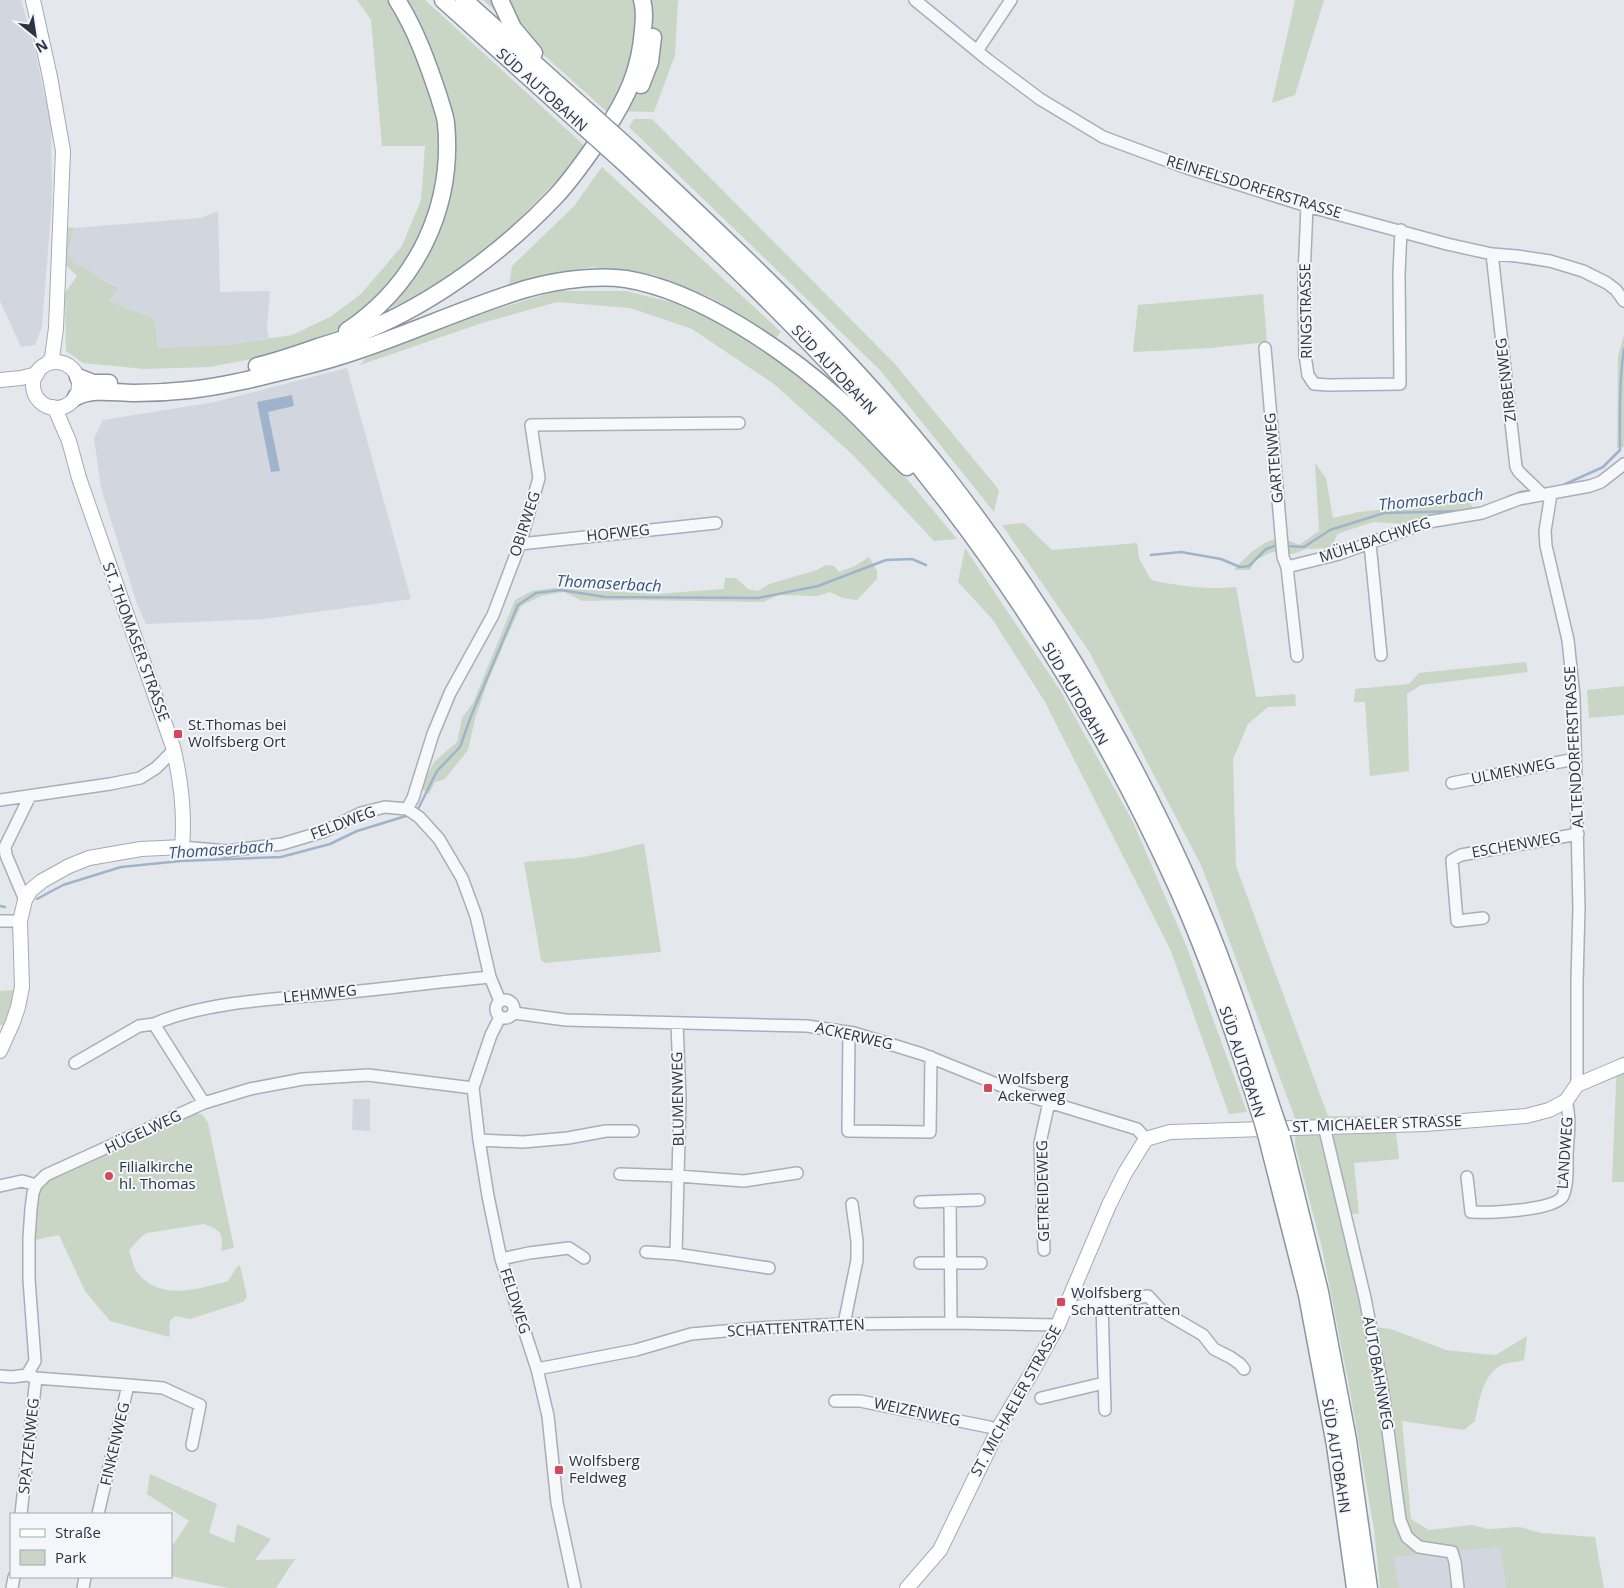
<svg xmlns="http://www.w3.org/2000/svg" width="1624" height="1588" viewBox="0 0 1624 1588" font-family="'Open Sans',sans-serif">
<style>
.built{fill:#d2d6de}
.green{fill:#c9d6c5}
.water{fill:#9fb4cc}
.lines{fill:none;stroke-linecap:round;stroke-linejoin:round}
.stream{stroke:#9fb4cc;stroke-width:2.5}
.minor-casing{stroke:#a9aeb7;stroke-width:14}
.major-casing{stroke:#a3abb8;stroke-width:16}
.highway-casing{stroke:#8b94a3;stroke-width:19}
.minor{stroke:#f7f8fa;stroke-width:11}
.major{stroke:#fff;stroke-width:14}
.highway{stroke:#fff;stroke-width:16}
.highway-bridge-casing{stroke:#8b94a3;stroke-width:19;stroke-linecap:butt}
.highway-bridge{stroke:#fff;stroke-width:16}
.poi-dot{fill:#d1495b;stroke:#f4f6f9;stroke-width:2}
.labels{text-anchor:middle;stroke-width:4;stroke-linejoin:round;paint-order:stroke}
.street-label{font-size:15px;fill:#2b3445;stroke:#f4f6f9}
.poi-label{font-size:15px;fill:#2b3445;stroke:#f4f6f9;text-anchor:start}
.water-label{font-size:16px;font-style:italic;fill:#34527a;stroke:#f4f6f9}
</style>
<rect width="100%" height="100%" fill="#e4e7ec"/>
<path class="built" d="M0 0H21L35 50 51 125 52 200 42 327 35 345 21 347 0 301Z
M218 211 220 292 270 291 267 329 269 338 225 345 158 348 155 319 109 301 119 286 100 279 87 269 74 263 68 254 74 228 201 218Z
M347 368 411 599 264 619 146 624 137 604 101 488 94 438 103 420 215 402Z
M353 1099H370V1131L352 1130Z
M1500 1547 1506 1588H1399L1397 1586 1393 1557Z"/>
<path class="green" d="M357 0H425L586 147 560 177 494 245 426 293 279 354 209 367 144 369 83 363 66 351 65 293 77 276 64 263 66 227 74 228 68 254 74 263 87 269 100 279 119 287 109 301 155 319 158 348 225 345 292 335 330 317 361 294 402 246 421 200 425 146H382L371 20Z
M483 0H678L675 55 654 112 606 111Z
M1295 0H1324L1295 95 1272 103Z
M634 119H652L895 364 999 490 994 512 880 370 629 127Z
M602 167 781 332 775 339 712 298 655 275 591 267 509 285 512 266 574 206Z
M555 291H626L675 303 724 325 784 366 848 418 902 473 957 539 934 541 854 456 774 384 692 329 630 308 557 302 482 323 360 365 365 359 475 316Z
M1263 294 1267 342 1211 348 1133 352 1138 305Z
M1624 335V447L1617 448 1618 356Z
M1315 463 1326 478 1333 518 1359 512 1468 500 1475 511 1404 524 1373 522 1337 534 1332 548 1306 549 1293 554 1272 552 1256 560 1250 570H1234C1244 558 1267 535 1284 539 1289 540 1294 543 1299 545L1319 531Z
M1024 523 1052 550 1137 543 1139 558 1151 580C1179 586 1208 590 1236 587L1256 697 1295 694 1296 706 1268 707 1248 724 1233 759 1236 866 1328 1116H1394L1399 1159 1354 1163 1359 1214 1343 1213 1367 1326 1391 1329 1446 1350 1483 1354 1496 1355 1527 1336 1524 1360C1518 1362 1510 1362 1504 1364 1483 1372 1479 1401 1475 1421L1464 1430 1402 1421 1411 1519 1429 1530 1472 1525 1488 1529 1520 1527 1541 1533 1595 1537 1604 1588H1506L1500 1547 1394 1557 1399 1588H1380L1374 1529 1349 1386 1322 1248 1295 1145 1296 1121 1202 867 1090 653 1002 525Z
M965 548 1060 690 1133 822 1186 945 1247 1112 1229 1114 1171 951 1045 702 993 620 958 582Z
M869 557 877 571V579L857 600 843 598 830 592 817 596 779 595 763 602 632 600 582 601 564 592 541 596 521 606 505 641 487 684 475 719 468 750 445 779 435 782 429 794 422 789 425 779 435 761 457 742 462 718 473 703 515 600 532 591 554 588 655 594 724 589 725 578H736L748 589 758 591 769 584 817 570 826 565 834 566 839 572 855 566Z
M1526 662 1528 672 1421 685 1407 694 1409 771 1370 776 1365 702H1354L1355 689 1409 684 1419 673Z
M1624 686V715L1589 718 1587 690Z
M644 843 661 952 545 963 541 960 524 862 578 858 613 851Z
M15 990 6 1024 0 1025V991Z
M1624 1056V1182H1612L1617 1059Z
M195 1113 203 1115 208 1123 234 1248 221 1251 222 1240 220 1233 214 1228 204 1224 147 1233 142 1236 129 1250C131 1256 133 1266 137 1272 160 1302 198 1289 228 1281L237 1267 240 1265 247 1297 243 1302 190 1319 176 1316C165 1322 172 1328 169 1337L110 1321 85 1291 59 1235 35 1240C35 1225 32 1204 38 1190 42 1184 48 1180 54 1176Z
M150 1474 217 1504 209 1533 234 1543 237 1524 271 1539 255 1560 295 1559 276 1588H228L171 1576V1548L189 1521 147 1494Z"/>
<path class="water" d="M292 395 294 406 268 412 280 471 271 472 257 402Z"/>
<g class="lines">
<path class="stream" d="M1561 486 1603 467 1620 450C1620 417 1619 382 1624 349
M1508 497 1521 492 1534 490
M1286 546 1304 547 1330 530 1384 513 1463 511
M1151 555 1181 552 1221 559 1240 567 1249 566 1266 549 1277 545
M418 809 437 771 460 747 471 716 518 605 536 593 561 590 605 597 758 598 818 586 886 560 912 559 926 565
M37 899 63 885 121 867 181 861 281 857 330 844 357 831 406 816
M0 906 5 907"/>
<g class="minor-casing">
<path id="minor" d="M915 0 988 60 1040 99 1103 137 1187 168 1307 206 1447 244 1492 254 1517 256 1550 261 1583 271 1607 283 1616 290 1624 301
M977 51 1011 0
M1307 206 1304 277 1305 355 1308 375 1314 384 1329 385 1400 384 1399 273 1401 230
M1492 254 1516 467 1519 472 1543 495
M1265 348 1283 557 1287 567 1297 656
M1551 494 1545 531 1546 546 1568 640 1574 697 1579 908 1577 981V1085
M520 544 716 523
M1370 544 1381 655
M1287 567 1339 554 1428 522 1482 513 1519 499 1590 486 1601 482 1624 464
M1452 783 1575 759
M0 800 110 784 140 778 156 768 174 750
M407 809 413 798 433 734 450 693 493 615 520 544 539 478 531 425 739 423
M182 847 227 851 282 844 325 831 361 813 385 807 407 809 419 817 439 839 462 878 476 916 490 977 500 1001
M25 900 6 855 5 847 30 796
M1483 918 1457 921 1452 860 1461 855 1578 834
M0 921H20
M496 1009a9 9 0 1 1 18 0a9 9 0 1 1-18 0Z
M514 1013 566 1020 807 1026 854 1033 922 1054 1019 1093 1137 1129 1146 1139
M500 1017 491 1035 473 1088 479 1140 488 1196 501 1259 537 1369 548 1416 557 1503 575 1588
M154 1024C204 1002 275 999 330 994 383 989 436 982 490 977
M849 1033 848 1131 930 1132 931 1057
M75 1063 139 1026 154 1024 204 1103
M1324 1126 1365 1298 1382 1386 1400 1520 1407 1537 1419 1547 1452 1552 1455 1562 1458 1588
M479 1140 523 1142 568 1138 606 1131H633
M620 1174 678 1176 744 1181 797 1173
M1467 1177 1471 1212C1487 1213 1555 1211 1563 1196 1568 1184 1567 1167 1567 1154 1568 1137 1571 1118 1566 1101
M0 1186 22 1181 36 1185
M950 1201 951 1323
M920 1202 979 1200
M1044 1250 1040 1143 1049 1102
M646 1252 676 1254 769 1268
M676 1254 680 1099 677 1023
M501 1259 529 1253 569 1248 584 1258
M920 1263H981
M1102 1303 1105 1410
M1066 1308 1148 1296 1162 1311 1203 1335 1214 1349 1230 1357 1240 1364 1244 1369
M844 1324 857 1260V1241L852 1204
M537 1369 636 1350 691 1334 759 1328 844 1324 951 1323 1058 1325
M27 1375 36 1378 128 1385 98 1514
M0 1376 12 1377 27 1375 35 1361 29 1279V1238L31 1209 33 1193 36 1185 46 1175 204 1103 250 1089 303 1079 368 1075 473 1088
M128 1385 163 1388 200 1405 192 1445
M1041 1398 1104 1383
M835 1401H860L989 1427 998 1430
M21 1514 36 1378
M12 1588 14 1577
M83 1588 85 1577"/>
</g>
<g class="major-casing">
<path id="major" d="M33 0 50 77 63 151 56 328 52 358 47 364
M33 385a23 23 0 1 1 46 0a23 23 0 1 1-46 0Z
M0 380 21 378 37 374
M0 1051 13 1022 18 1007 22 987 20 921 25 900 31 890 42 881 69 866 89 858 141 849 182 847C185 813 181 780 173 747L79 478 69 441 56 411 53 407
M907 1588 940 1550 1001 1424 1032 1372 1058 1325 1109 1205 1125 1173 1146 1139 1170 1132 1425 1124 1526 1116 1549 1110 1566 1101 1577 1085 1624 1065"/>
</g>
<g class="highway-casing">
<path id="highway" d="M443 0 583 126
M464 0 591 114
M500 0 513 28 534 53
M641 85 650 62 653 37
M630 149C741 253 853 358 947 478 1043 602 1124 737 1188 880 1224 958 1249 1039 1276 1120
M622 161C712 245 802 330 883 423 1002 562 1099 717 1175 883 1210 960 1237 1040 1262 1120
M347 331C417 284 454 207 446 123 445 114 441 105 439 97 428 64 416 30 397 0
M257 366C278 361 298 354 318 347 334 342 350 337 365 331 434 303 504 251 555 197 574 177 589 154 605 131 627 98 640 70 643 30 644 20 645 10 642 0
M78 377 93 383H109
M76 397C93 388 115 393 134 393 153 393 171 392 189 390 227 386 264 376 301 367 374 350 442 316 513 293 545 282 592 274 626 279 699 291 784 350 839 399 863 420 884 445 907 467
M1266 1134 1307 1295 1335 1445 1355 1588
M1281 1134 1320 1292 1348 1440 1369 1588"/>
</g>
<use href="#minor" class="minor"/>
<use href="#major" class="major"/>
<use href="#highway" class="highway"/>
<g class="highway-bridge-casing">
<path id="highway-bridge" d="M591 114 630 149
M583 126 622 161
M1262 1120 1266 1134
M1276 1120 1281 1134"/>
</g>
<use href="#highway-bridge" class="highway-bridge"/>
</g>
<g class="poi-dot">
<rect x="173" y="729" width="10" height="10" rx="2.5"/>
<rect x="983" y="1083" width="10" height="10" rx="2.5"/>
<circle cx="109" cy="1176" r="5"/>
<rect x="1056" y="1297" width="10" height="10" rx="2.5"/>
<rect x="554" y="1465" width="10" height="10" rx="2.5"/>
</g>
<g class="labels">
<g class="street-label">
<text transform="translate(542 90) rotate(42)" y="5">SÜD AUTOBAHN</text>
<text transform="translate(1254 187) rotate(17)" y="5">REINFELSDORFERSTRASSE</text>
<text transform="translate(1306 311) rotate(-91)" y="5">RINGSTRASSE</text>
<text transform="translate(834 370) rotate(47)" y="5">SÜD AUTOBAHN</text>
<text transform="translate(1506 380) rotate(-97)" y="5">ZIRBENWEG</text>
<text transform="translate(1274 458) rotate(-95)" y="5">GARTENWEG</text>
<text transform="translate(525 524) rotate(-72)" y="5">OBIRWEG</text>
<text transform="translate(618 533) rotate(-6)" y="5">HOFWEG</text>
<text transform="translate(1375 540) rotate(-18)" y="5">MÜHLBACHWEG</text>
<text transform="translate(136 642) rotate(70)" y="5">ST. THOMASER STRASSE</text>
<text transform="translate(1075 694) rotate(60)" y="5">SÜD AUTOBAHN</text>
<text transform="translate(1574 747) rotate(-93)" y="5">ALTENDORFERSTRASSE</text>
<text transform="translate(1513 771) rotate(-11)" y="5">ULMENWEG</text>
<text transform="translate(343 823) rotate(-21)" y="5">FELDWEG</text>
<text transform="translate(1516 845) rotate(-10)" y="5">ESCHENWEG</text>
<text transform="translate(320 994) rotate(-6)" y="5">LEHMWEG</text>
<text transform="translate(854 1036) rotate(13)" y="5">ACKERWEG</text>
<text transform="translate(1242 1062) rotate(72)" y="5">SÜD AUTOBAHN</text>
<text transform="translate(678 1099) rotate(-91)" y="5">BLUMENWEG</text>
<text transform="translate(1377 1124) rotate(-2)" y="5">ST. MICHAELER STRASSE</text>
<text transform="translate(143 1132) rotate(-25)" y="5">HÜGELWEG</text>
<text transform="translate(1565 1153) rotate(-86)" y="5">LANDWEG</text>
<text transform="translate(1043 1191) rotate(-91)" y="5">GETREIDEWEG</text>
<text transform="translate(515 1301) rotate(72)" y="5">FELDWEG</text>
<text transform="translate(796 1328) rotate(-3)" y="5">SCHATTENTRATTEN</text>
<text transform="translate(1378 1373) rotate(80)" y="5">AUTOBAHNWEG</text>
<text transform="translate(1016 1401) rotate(-61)" y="5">ST. MICHAELER STRASSE</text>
<text transform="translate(917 1412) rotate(12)" y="5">WEIZENWEG</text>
<text transform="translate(115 1444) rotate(-77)" y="5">FINKENWEG</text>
<text transform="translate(29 1446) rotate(-84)" y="5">SPATZENWEG</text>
<text transform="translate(1336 1456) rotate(81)" y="5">SÜD AUTOBAHN</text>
</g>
<g class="poi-label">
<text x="188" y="730">St.Thomas bei<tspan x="188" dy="17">Wolfsberg Ort</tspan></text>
<text x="998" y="1084">Wolfsberg<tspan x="998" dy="17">Ackerweg</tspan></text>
<text x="119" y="1172">Filialkirche<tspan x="119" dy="17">hl. Thomas</tspan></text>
<text x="1071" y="1298">Wolfsberg<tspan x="1071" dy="17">Schattentratten</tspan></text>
<text x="569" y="1466">Wolfsberg<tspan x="569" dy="17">Feldweg</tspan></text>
</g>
<g class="water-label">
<text transform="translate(1431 499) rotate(-6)" y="6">Thomaserbach</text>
<text transform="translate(609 583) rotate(3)" y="6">Thomaserbach</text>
<text transform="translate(221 849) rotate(-4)" y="6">Thomaserbach</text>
</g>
</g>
<rect x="10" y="1513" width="162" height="65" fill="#f4f6f9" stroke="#a4a8b1"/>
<rect x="20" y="1529" width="25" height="8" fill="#ffffff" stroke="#a4a8b1"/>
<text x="55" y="1538" font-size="15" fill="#2b3445">Straße</text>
<rect x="20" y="1550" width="25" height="15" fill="#c9d6c5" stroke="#a4a8b1"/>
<text x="55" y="1563" font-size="15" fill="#2b3445">Park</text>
<g transform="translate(35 35) rotate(150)" stroke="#f4f6f9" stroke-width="4" paint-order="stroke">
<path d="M0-4L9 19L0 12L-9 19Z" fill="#2b3445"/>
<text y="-8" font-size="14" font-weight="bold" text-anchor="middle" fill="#2b3445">N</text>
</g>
</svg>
